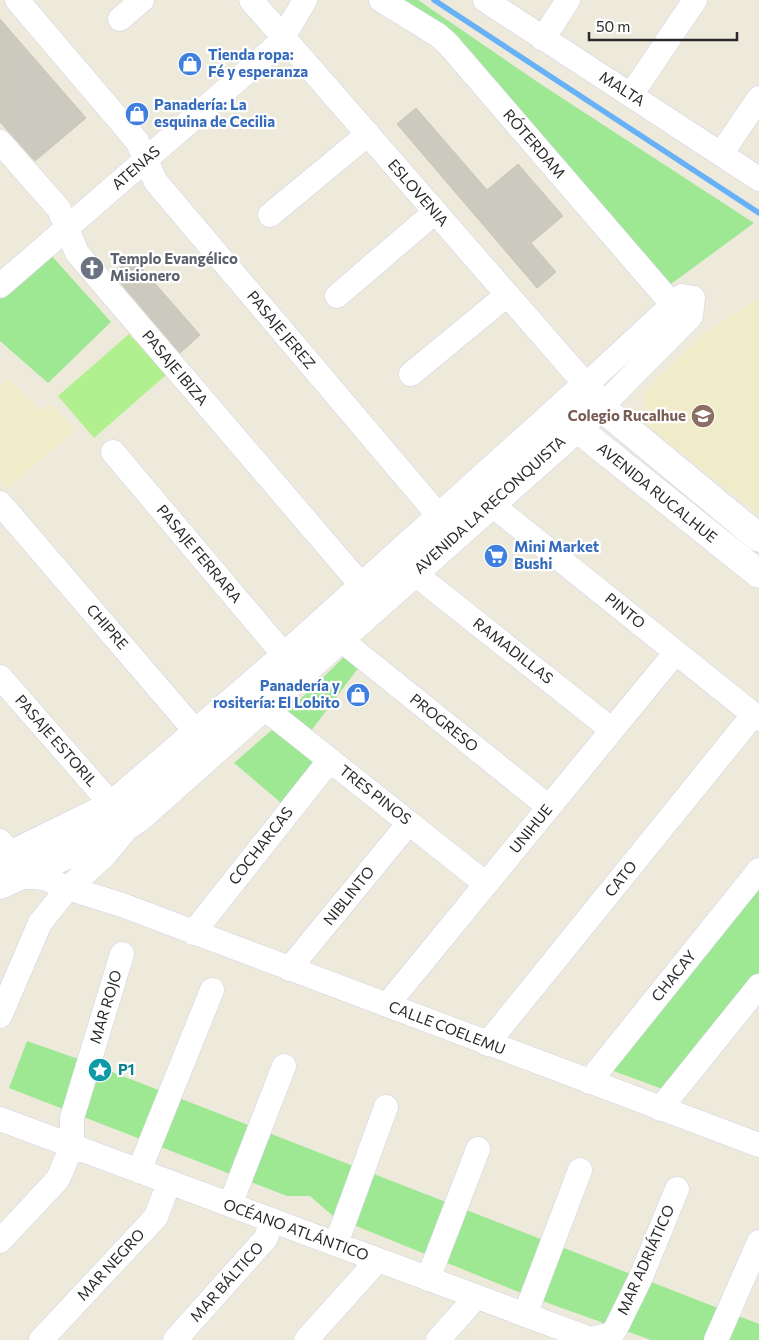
<svg xmlns="http://www.w3.org/2000/svg" width="759" height="1340" viewBox="0 0 759 1340" font-family="Commissioner,sans-serif">
<style>
.education{fill:#f0ecca}
.green{fill:#9ee894}
.pitch{fill:#b1f08f}
.lines{fill:none;stroke-linecap:round;stroke-linejoin:round}
.stream{stroke:#67b1f7;stroke-width:5.5}
.building{fill:#ccc9be;stroke:#c9c6b5}
.minor-casing{stroke:#d1d1e4;stroke-width:25}
.tertiary-casing{stroke:#d1d1e4;stroke-width:29}
.minor{stroke:#fff;stroke-width:24}
.tertiary{stroke:#fff;stroke-width:28}
.labels{text-anchor:middle;stroke-width:4.5;stroke-linejoin:round;paint-order:stroke}
.shop-label{font-size:15px;font-weight:bold;fill:#366cbe;stroke:#fff;text-anchor:start}
.street-label{font-size:15px;fill:#2a2a2a;stroke:#fff}
.worship-label{font-size:15px;font-weight:bold;fill:#5b616d;stroke:#fff;text-anchor:start}
.education-label{font-size:15px;font-weight:bold;fill:#785e54;stroke:#fff;text-anchor:end}
.culture-label{font-size:15px;font-weight:bold;fill:#0d838f;stroke:#fff;text-anchor:start}
</style>
<rect width="100%" height="100%" fill="#eeeadb"/>
<path class="education" d="M759 297V515L648 426 644 405 645 392 652 383 708 331Z
M10 379 40 411 51 404 76 430 7 489 0 480V388Z"/>
<path class="green" d="M379 0H418L539 83 754 223 652 298 434 44Z
M51 255 111 322 48 383 0 341V298Z
M345 656 359 667 308 735 284 715Z
M274 728 313 759 315 769 286 807 234 763Z
M759 881V976L668 1091 608 1069Z
M27 1041 84 1061 759 1324V1340H651L531 1297 334 1217 310 1196H287L9 1088Z"/>
<path class="pitch" d="M129 334 166 375 94 438 58 396Z"/>
<g class="lines">
<path class="stream" d="M434 0 759 213"/>
</g>
<path class="building" d="M0 19 86 118 35 161 0 122Z
M416 108 487 190 518 164 563 216 531 243 556 272 537 288 397 124Z
M132 257 200 335 180 353 113 274Z"/>
<g class="lines">
<g class="minor-casing">
<path id="minor" d="M17 0 137 141 156 182 439 516
M251 0 586 385 682 296 693 298 691 316 601 407
M381 0 438 35 448 44 672 304
M485 0 759 179
M120 19 142 0
M543 39 568 0
M631 95 695 0
M0 142 59 209 77 253 362 586
M721 154 759 98
M270 215 368 134
M0 286 273 49 283 37 305 0
M337 296 435 212
M411 374 507 295
M113 452 285 656
M0 503 209 747
M491 504 759 719
M414 573 612 730
M340 639 549 807
M0 677 112 805
M263 707 486 884
M0 841 12 855
M18 876 44 878 68 888 122 905 759 1145
M193 933 330 760
M289 969 409 823
M387 1005 676 652
M0 1016 40 923 68 888 102 858 127 828
M487 1044 754 714
M589 1082 759 870
M660 1109 759 986
M0 1119 593 1340
M139 1171 212 990
M230 1205 284 1066
M0 1241 58 1179 72 1146V1118L122 954
M336 1244 386 1107
M428 1279 478 1149
M525 1315 580 1170
M41 1340 156 1217 169 1182
M175 1340 266 1238 272 1220
M306 1340 378 1260
M438 1340 476 1297
M586 1340 612 1334 616 1328 641 1277 677 1189
M716 1340 759 1242"/>
</g>
<g class="tertiary-casing">
<path id="tertiary" d="M563 417 759 574
M0 860 112 805 285 656 586 385 601 407 759 538
M0 885 117 833 139 818 601 407"/>
</g>
<use href="#minor" class="minor"/>
<use href="#tertiary" class="tertiary"/>
</g>
<defs>
<g id="shop-disc" transform="scale(1.25)"><circle r="9.5" fill="#3f7fe0" stroke="#fff"/><path d="M-5-2.5h2.3a2.7 3.5 0 0 1 5.4 0H5L5.5 6h-11ZM-1.5-2.5h3a1.5 2.3 0 0 0-3 0Z" fill="#fff"/></g>
<g id="church-disc" transform="scale(1.25)"><circle r="9.5" fill="#6b7280" stroke="#fff"/><path d="M-1.2-6h2.4v3.5h3.3v2.4h-3.3V6h-2.4V-.1h-3.3v-2.4h3.3Z" fill="#fff"/></g>
<g id="school-disc" transform="scale(1.25)"><circle r="9.5" fill="#8d6e63" stroke="#fff"/><path d="M0-5L7-2L0 1L-7-2ZM-4 1L0 2.5L4 1V4Q0 6-4 4Z" fill="#fff"/></g>
<g id="supermarket-disc" transform="scale(1.25)"><circle r="9.5" fill="#3f7fe0" stroke="#fff"/><path d="M-6-5.5h2.5l.6 2H6L4.5 2H-2.5L-4.4-4H-6ZM-1.5 3.2a1.3 1.3 0 1 0 .1 0ZM3 3.2a1.3 1.3 0 1 0 .1 0Z" fill="#fff"/></g>
<g id="sight-disc" transform="scale(1.25)"><circle r="9.5" fill="#0f9aa8" stroke="#fff"/><path d="M0-6L1.8-2.2L6-1.7L2.9 1.2L3.7 5.4L0 3.3L-3.7 5.4L-2.9 1.2L-6-1.7L-1.8-2.2Z" fill="#fff"/></g>
</defs>
<g fill-rule="evenodd">
<use href="#shop-disc" x="190" y="64"/>
<use href="#shop-disc" x="137" y="114"/>
<use href="#church-disc" x="92" y="268"/>
<use href="#school-disc" x="703" y="416"/>
<use href="#supermarket-disc" x="496" y="556"/>
<use href="#shop-disc" x="358" y="695"/>
<use href="#sight-disc" x="100" y="1070"/>
</g>
<g class="labels">
<g class="shop-label">
<text x="208" y="60">Tienda ropa:<tspan x="208" dy="17">Fé y esperanza</tspan></text>
<text x="154" y="110">Panadería: La<tspan x="154" dy="17">esquina de Cecilia</tspan></text>
<text x="514" y="552">Mini Market<tspan x="514" dy="17">Bushi</tspan></text>
<text x="340" y="691" text-anchor="end">Panadería y<tspan x="340" dy="17">rositería: El Lobito</tspan></text>
</g>
<g class="street-label">
<text transform="translate(622 89) rotate(33)" y="5">MALTA</text>
<text transform="translate(534 144) rotate(49)" y="5">RÓTERDAM</text>
<text transform="translate(136 168) rotate(-41)" y="5">ATENAS</text>
<text transform="translate(418 193) rotate(49)" y="5">ESLOVENIA</text>
<text transform="translate(281 330) rotate(50)" y="5">PASAJE JEREZ</text>
<text transform="translate(175 368) rotate(50)" y="5">PASAJE IBIZA</text>
<text transform="translate(657 493) rotate(39)" y="5">AVENIDA RUCALHUE</text>
<text transform="translate(490 505) rotate(-42)" y="5">AVENIDA LA RECONQUISTA</text>
<text transform="translate(199 554) rotate(50)" y="5">PASAJE FERRARA</text>
<text transform="translate(625 611) rotate(39)" y="5">PINTO</text>
<text transform="translate(107 627) rotate(49)" y="5">CHIPRE</text>
<text transform="translate(513 651) rotate(38)" y="5">RAMADILLAS</text>
<text transform="translate(444 723) rotate(39)" y="5">PROGRESO</text>
<text transform="translate(56 741) rotate(49)" y="5">PASAJE ESTORIL</text>
<text transform="translate(375 795) rotate(38)" y="5">TRES PINOS</text>
<text transform="translate(531 829) rotate(-51)" y="5">UNIHUE</text>
<text transform="translate(261 846) rotate(-52)" y="5">COCHARCAS</text>
<text transform="translate(621 879) rotate(-51)" y="5">CATO</text>
<text transform="translate(349 896) rotate(-51)" y="5">NIBLINTO</text>
<text transform="translate(674 976) rotate(-51)" y="5">CHACAY</text>
<text transform="translate(106 1007) rotate(-73)" y="5">MAR ROJO</text>
<text transform="translate(447 1028) rotate(21)" y="5">CALLE COELEMU</text>
<text transform="translate(296 1230) rotate(20)" y="5">OCÉANO ATLÁNTICO</text>
<text transform="translate(646 1260) rotate(-66)" y="5">MAR ADRIÁTICO</text>
<text transform="translate(111 1265) rotate(-47)" y="5">MAR NEGRO</text>
<text transform="translate(227 1282) rotate(-48)" y="5">MAR BÁLTICO</text>
</g>
<g class="worship-label">
<text x="110" y="264">Templo Evangélico<tspan x="110" dy="17">Misionero</tspan></text>
</g>
<g class="education-label">
<text x="686" y="421">Colegio Rucalhue</text>
</g>
<g class="culture-label">
<text x="118" y="1075">P1</text>
</g>
</g>
<path d="M589 32v8h148v-8" fill="none" stroke="#2a2a2a" stroke-width="2.5"/>
<text x="596" y="32" font-size="15" fill="#2a2a2a" stroke="#ffffff" stroke-width="4" paint-order="stroke">50 m</text>
</svg>
